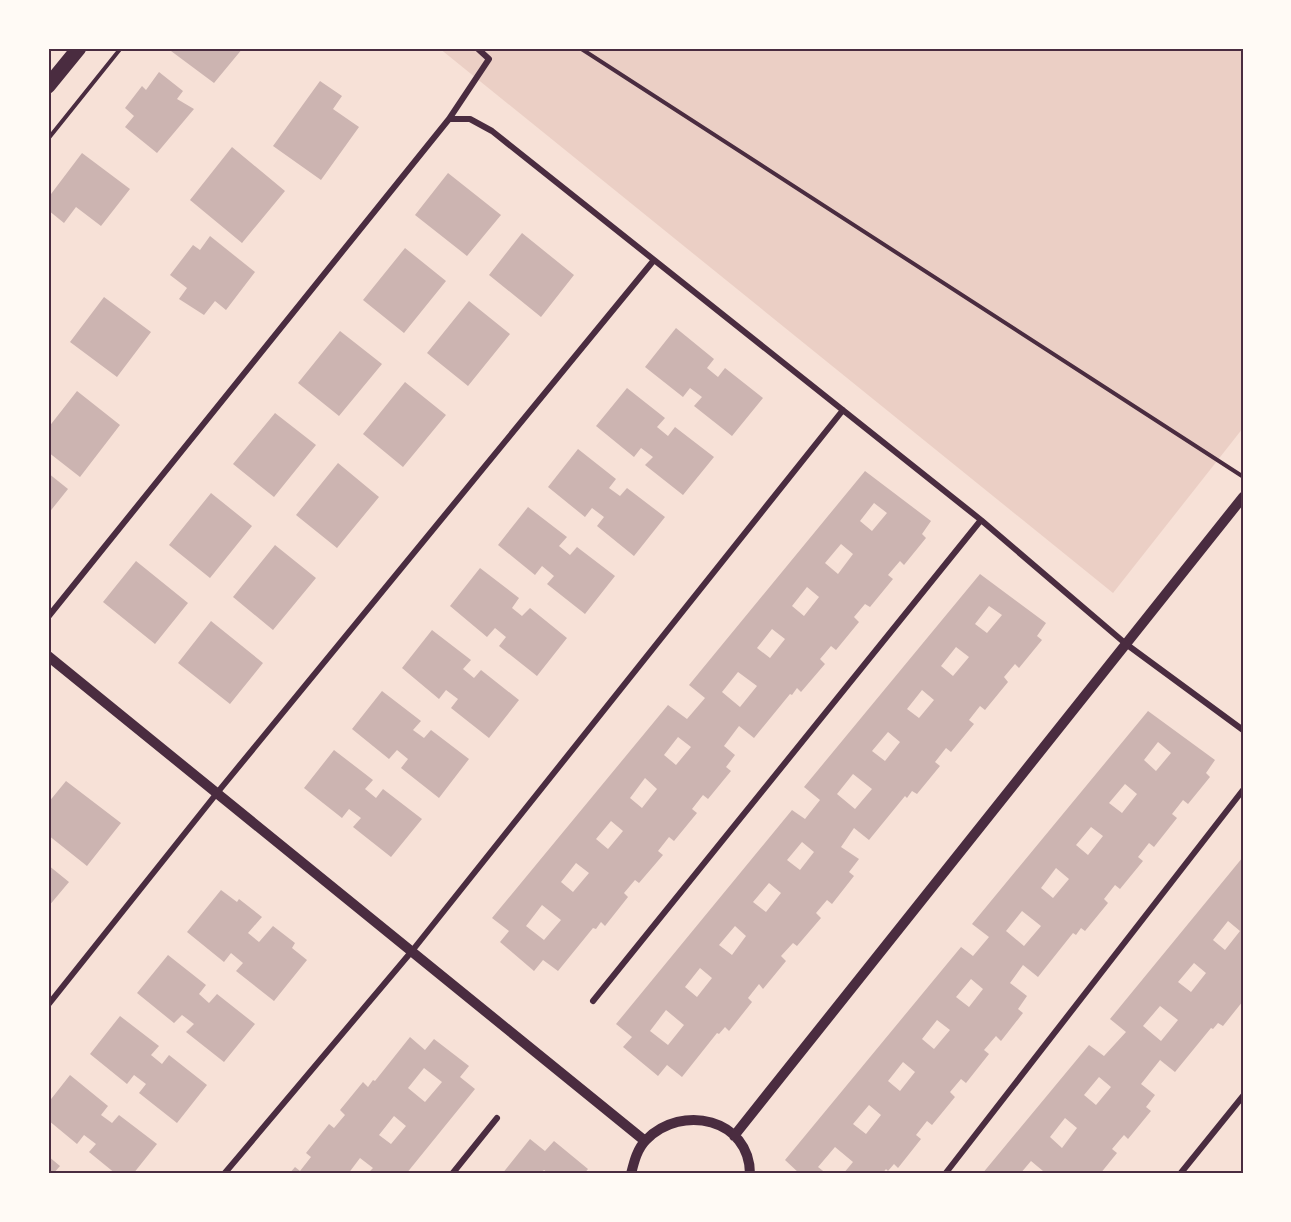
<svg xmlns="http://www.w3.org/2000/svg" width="1291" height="1222" viewBox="0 0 1291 1222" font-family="'Crimson Pro',serif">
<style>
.green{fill:#ebcfc5}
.building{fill:#ccb4b1;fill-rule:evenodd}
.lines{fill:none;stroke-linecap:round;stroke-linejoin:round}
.path{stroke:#4a2c40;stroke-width:4}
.minor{stroke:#4a2c40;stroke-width:6}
.tertiary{stroke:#4a2c40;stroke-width:10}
.primary{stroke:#4a2c40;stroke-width:15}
.neatline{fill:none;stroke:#4a2c40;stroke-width:2}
</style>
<rect width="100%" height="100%" fill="#f7e1d7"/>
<path class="green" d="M439 48H1243V428L1113 593Z"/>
<path class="building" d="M174 48H243L214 83 171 51Z
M159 72 183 91 177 99 194 109 157 153 125 127 134 116 125 108 142 86 146 90Z
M320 81 342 96 333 109 359 127 321 180 273 146Z
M232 147 285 191 242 243 190 200Z
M82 153 130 189 101 226 76 207 64 223 48 210V198Z
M448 173 501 215 467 256 415 215Z
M522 233 574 275 541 317 489 275Z
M210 236 255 272 226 310 215 301 204 315 179 299 187 288 170 275 193 245 200 250Z
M405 248 446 281 404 333 363 300Z
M104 297 151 332 117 377 70 342Z
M469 301 510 334 468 386 427 353Z
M676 328 714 359 707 368 718 377 725 368 763 398 732 436 694 406 702 397 690 388 683 397 645 367Z
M340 331 382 364 339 416 298 383Z
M405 382 446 415 403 467 363 434Z
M627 388 665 418 657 427 668 436 675 427 714 457 683 495 645 465 653 457 641 448 634 457 596 426Z
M77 391 120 425 80 477 48 452V428Z
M275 413 316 445 274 497 233 464Z
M578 449 616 479 609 488 620 496 627 488 665 517 634 556 597 526 604 517 592 508 585 517 548 487Z
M338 463 379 497 337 548 296 515Z
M865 471 931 521 922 534 926 538 904 565 900 561 888 575 893 579 870 607 865 604 854 617 859 622 836 650 831 646 820 659 825 664 801 692 797 688 792 695 790 694 754 738 739 726 724 746 735 755 726 767 731 771 708 799 703 795 692 809 697 813 674 841 669 837 658 851 663 855 639 883 635 880 624 893 628 897 605 926 601 922 596 929 593 928 558 971 543 960 534 971 500 942 509 931 492 918 668 705 687 719 705 698 689 685ZM874 503 887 513 872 531 860 521ZM841 544 853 554 838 574 825 563ZM807 587 819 597 804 616 792 606ZM772 629 785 639 770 658 757 648ZM738 672 757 686 740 707 722 692ZM678 737 691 747 676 765 664 755ZM645 778 657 789 642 808 630 798ZM611 821 623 831 608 849 596 839ZM576 863 589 873 573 892 561 882ZM542 905 561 920 544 940 526 926Z
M48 473 68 489 48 514Z
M211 493 252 526 210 578 169 545Z
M528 507 567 537 559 546 570 555 577 547 615 576 585 614 547 584 554 576 542 566 535 575 498 545Z
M275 545 316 578 273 630 233 597Z
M136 561 188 603 155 644 103 602Z
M480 568 519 598 512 608 522 616 530 608 567 638 537 676 499 646 506 637 495 628 487 637 450 606Z
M980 574 1046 623 1037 636 1042 640 1019 668 1015 664 1004 677 1008 682 985 710 980 706 969 720 974 724 951 752 946 748 935 762 940 766 917 794 912 791 907 798 905 796 869 840 854 828 841 847 859 859 849 872 854 876 832 904 827 900 816 913 821 918 797 946 793 943 781 956 786 961 763 989 759 984 748 998 752 1002 729 1031 725 1027 719 1034 717 1033 682 1077 667 1065 658 1076 623 1047 632 1037 616 1024 792 810 805 819 820 800 804 787ZM989 606 1002 615 987 633 975 624ZM956 647 969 657 953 676 941 666ZM922 690 934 700 919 718 907 709ZM888 732 900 742 885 761 872 751ZM853 774 872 789 855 809 837 794ZM802 842 814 852 800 870 787 860ZM769 883 781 893 766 912 753 902ZM735 926 746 936 732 955 719 945ZM700 968 712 978 697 997 685 987ZM666 1010 684 1025 668 1045 650 1031Z
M211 621 263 663 230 704 178 663Z
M432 630 471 660 463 669 474 678 481 670 519 700 489 738 451 708 458 699 446 690 439 699 402 668Z
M382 691 421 721 413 730 424 738 431 730 469 759 439 798 401 768 408 759 397 750 389 759 352 729Z
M1148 711 1215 760 1206 773 1210 777 1188 804 1183 800 1172 814 1177 818 1154 847 1149 843 1138 857 1143 861 1120 889 1115 885 1104 899 1108 903 1085 931 1081 928 1076 935 1073 933 1038 977 1023 965 1010 983 1027 996 1018 1009 1023 1013 1001 1041 996 1036 984 1050 989 1054 966 1083 961 1079 950 1092 955 1097 932 1125 927 1121 916 1135 921 1139 898 1168 894 1164 888 1171 886 1169 882 1174H843L853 1162 835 1147 818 1167 827 1174H800L785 1160 961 947 973 956 989 937 972 924ZM1158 742 1171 753 1156 771 1144 760ZM1125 784 1137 794 1122 813 1109 803ZM1091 827 1103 836 1088 855 1076 845ZM1056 868 1069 879 1053 898 1041 888ZM1022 911 1041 926 1024 946 1006 931ZM971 979 983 989 969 1007 956 997ZM937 1020 950 1030 934 1049 922 1039ZM903 1062 915 1072 900 1091 888 1081ZM869 1105 881 1115 866 1134 853 1124Z
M334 750 373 780 365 789 376 798 383 789 422 819 391 857 353 827 361 818 349 809 342 818 304 788Z
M66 781 121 823 87 866 48 835V803Z
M1243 857V991L1241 993 1243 1001 1223 1026 1218 1023 1213 1029 1211 1028 1175 1072 1160 1060 1141 1084 1155 1095 1146 1107 1151 1111 1128 1139 1124 1135 1112 1149 1117 1153 1100 1174H1041L1043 1171 1031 1161 1020 1174H982L1089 1045 1104 1056 1126 1032 1110 1019ZM1228 921 1240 931 1225 950 1213 940ZM1194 963 1206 973 1191 992 1178 982ZM1160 1006 1178 1020 1161 1041 1143 1026ZM1099 1077 1111 1087 1096 1105 1084 1095ZM1065 1118 1077 1128 1062 1148 1050 1137Z
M48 865 69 882 48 907Z
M221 890 237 902 239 899 262 917 248 933 259 942 273 926 295 943 292 948 307 960 274 1001 236 971 243 963 231 953 224 962 187 932Z
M168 955 206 985 199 994 209 1003 217 994 255 1024 224 1062 186 1032 194 1024 182 1015 174 1023 137 993Z
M120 1016 159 1046 151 1055 162 1064 169 1055 207 1085 177 1123 139 1093 146 1084 134 1075 127 1084 90 1054Z
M410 1037 425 1050 434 1039 469 1066 460 1077 475 1089 406 1174H367L373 1168 360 1158 348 1174H289L295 1167 300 1171 311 1157 306 1153 329 1124 334 1128 345 1115 340 1110 363 1082 368 1087 373 1080 375 1081ZM424 1068 442 1082 425 1102 408 1088ZM394 1116 406 1126 391 1144 379 1135Z
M70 1075 108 1106 101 1115 112 1123 119 1115 157 1144 133 1174H116L89 1152 96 1144 84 1135 77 1144 48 1120V1103Z
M530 1139 545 1151 554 1141 588 1169 584 1174H549L544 1170 540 1174H502Z
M48 1156 60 1166 53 1174H48Z"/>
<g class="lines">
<path class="path" d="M580 48 1242 476
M48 139 121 48"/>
<path class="minor" d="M449 119 489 59 477 48
M48 617 449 119H470L492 131 981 520 1126 644 1243 730
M593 1001 981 520
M48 1005 217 793 654 260
M224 1174 412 951 843 410
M452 1174 497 1118
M945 1174 1243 790
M1180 1174 1243 1096"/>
<path class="tertiary" d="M48 656 645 1141
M734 1136 1243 497
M631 1174C634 1162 637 1149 646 1140 682 1103 750 1119 750 1174"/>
<path class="primary" d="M48 86 79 48"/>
</g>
<rect width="1291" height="1222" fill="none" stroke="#fffaf5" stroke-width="99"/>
<rect x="50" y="50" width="1192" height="1122" class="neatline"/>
</svg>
